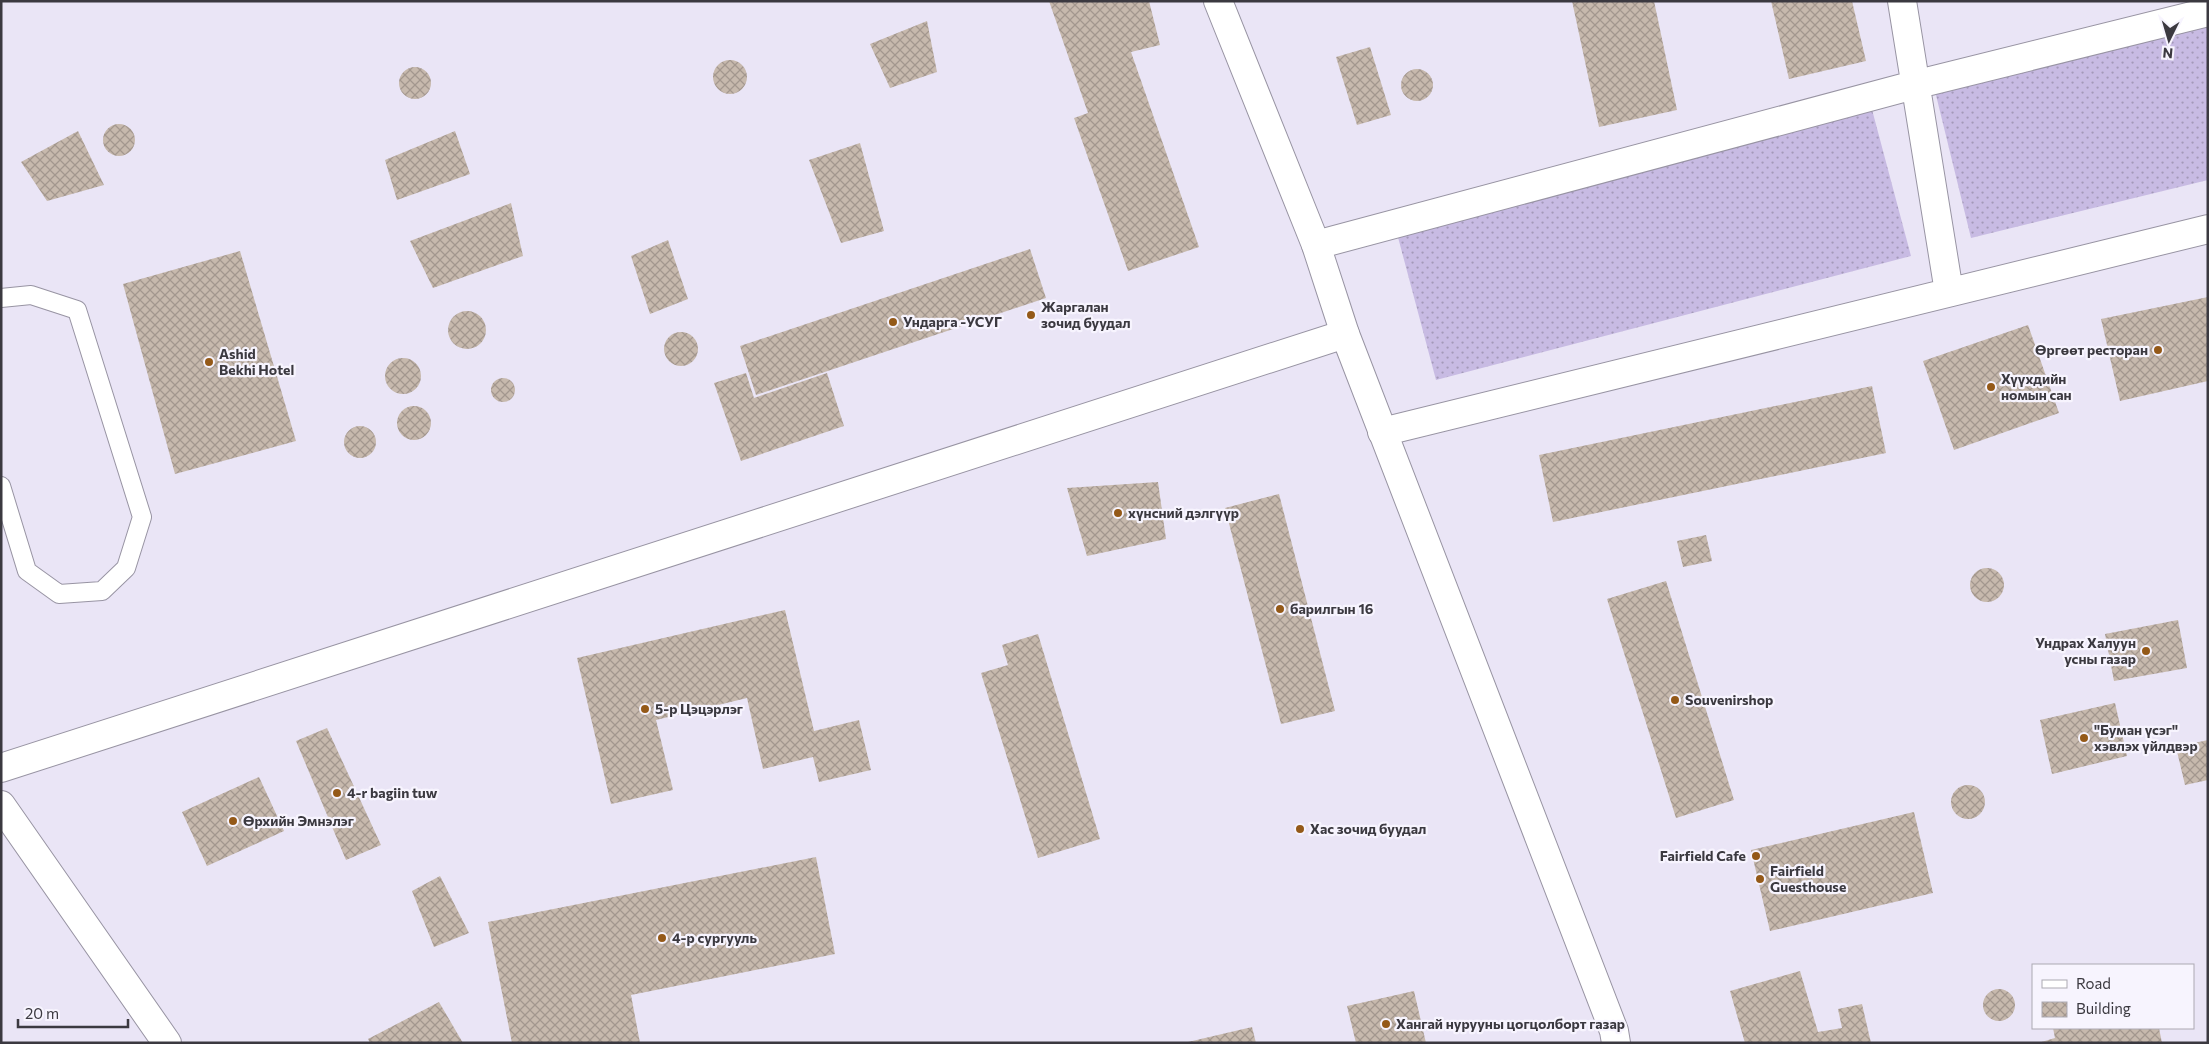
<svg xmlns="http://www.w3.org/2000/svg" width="2209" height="1044" viewBox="0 0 2209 1044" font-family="Commissioner,sans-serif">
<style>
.grass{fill:url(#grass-dots)}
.building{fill:url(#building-cross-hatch)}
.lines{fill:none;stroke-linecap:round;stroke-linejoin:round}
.service-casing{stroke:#9894a3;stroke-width:20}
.minor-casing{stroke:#9894a3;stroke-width:30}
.tertiary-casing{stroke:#9894a3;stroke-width:30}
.service{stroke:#fff;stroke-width:18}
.minor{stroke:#fff;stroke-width:28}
.tertiary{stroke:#fff;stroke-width:28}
.poi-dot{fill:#945918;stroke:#f7f4fe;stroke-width:2}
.labels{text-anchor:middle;stroke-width:4.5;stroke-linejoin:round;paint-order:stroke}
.poi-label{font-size:14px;font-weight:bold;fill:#3b3940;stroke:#f7f4fe;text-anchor:start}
</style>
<defs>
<pattern id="grass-dots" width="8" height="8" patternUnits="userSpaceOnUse" patternTransform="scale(1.25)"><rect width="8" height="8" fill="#c8bbe3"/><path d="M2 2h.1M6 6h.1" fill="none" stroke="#a499b9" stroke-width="1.8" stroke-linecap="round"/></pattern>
<pattern id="building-cross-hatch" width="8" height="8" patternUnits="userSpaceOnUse" patternTransform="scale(1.25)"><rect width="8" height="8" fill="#c7b9ad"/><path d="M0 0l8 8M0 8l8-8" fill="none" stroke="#a3978e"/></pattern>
</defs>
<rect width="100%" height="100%" fill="#eae5f6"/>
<path class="grass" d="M2208 21V180L1971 238 1934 87Z
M1870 102 1911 256 1436 380 1395 226Z"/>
<path class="building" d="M1049 1H1149L1160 45 1131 52 1199 247 1128 271 1074 118 1088 113Z
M1572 1H1654L1677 110 1599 127Z
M1771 1H1852L1866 61 1789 79Z
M927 21 937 72 890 88 870 44Z
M1370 47 1391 115 1357 125 1336 57Z
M713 77a17 17 0 1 1 34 0a17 17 0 1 1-34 0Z
M399 83a16 16 0 1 1 32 0a16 16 0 1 1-32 0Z
M1401 85a16 16 0 1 1 32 0a16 16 0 1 1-32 0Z
M103 140a16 16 0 1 1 32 0a16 16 0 1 1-32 0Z
M78 131 104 185 47 201 21 162Z
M455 131 470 174 397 200 385 160Z
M860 143 884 231 841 243 809 160Z
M511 203 523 256 433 288 410 241Z
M668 240 688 299 650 314 631 256Z
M1030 249 1046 298 756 395 740 346Z
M240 251 296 441 175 474 123 284Z
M2208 297V381L2120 401 2101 319Z
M448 330a19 19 0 1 1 38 0a19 19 0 1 1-38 0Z
M2028 325 2059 413 1954 450 1923 361Z
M664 349a17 17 0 1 1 34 0a17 17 0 1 1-34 0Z
M385 376a18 18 0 1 1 36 0a18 18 0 1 1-36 0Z
M746 373 754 398 827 373 844 426 741 461 714 383Z
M491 390a12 12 0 1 1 24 0a12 12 0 1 1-24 0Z
M1872 386 1886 453 1553 522 1539 455Z
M397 423a17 17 0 1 1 34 0a17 17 0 1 1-34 0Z
M344 442a16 16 0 1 1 32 0a16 16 0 1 1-32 0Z
M1158 482 1166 539 1087 556 1067 488Z
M1279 494 1335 711 1281 724 1225 508Z
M1706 535 1712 561 1683 567 1677 541Z
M1970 585a17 17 0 1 1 34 0a17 17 0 1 1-34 0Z
M1666 581 1734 800 1676 818 1607 599Z
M785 610 814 731 859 720 871 770 819 782 813 757 763 769 747 698 656 720 673 790 611 804 577 658Z
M2178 620 2187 668 2114 681 2105 634Z
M1038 634 1100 839 1038 858 981 673 1008 665 1002 645Z
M2115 703 2127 756 2052 774 2040 720Z
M327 728 381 845 346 860 296 741Z
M2208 740V780L2185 785 2176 747Z
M259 777 284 831 207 866 182 812Z
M1951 802a17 17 0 1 1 34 0a17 17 0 1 1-34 0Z
M1914 812 1933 893 1770 931 1751 850Z
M816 857 835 954 631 995 640 1043H512L488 922Z
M440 876 469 933 434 947 412 891Z
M1800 971 1818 1032 1842 1028 1838 1009 1862 1004 1871 1043H1745L1730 991Z
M1983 1005a16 16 0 1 1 32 0a16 16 0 1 1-32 0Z
M1414 991 1426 1043H1356L1347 1006Z
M439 1002 463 1043H370L368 1039Z
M1252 1027 1256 1043H1188V1042Z
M2053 1028H2159L2162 1043H2038L2055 1038Z"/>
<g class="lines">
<g class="service-casing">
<path id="service" d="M1 298 31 295 77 310 142 517 126 568 102 591 59 594 27 571 1 486"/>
</g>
<g class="minor-casing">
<path id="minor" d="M1902 1 1949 292
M1316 245 1914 85 2208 12
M1382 432 2208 229
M1 768 1345 334"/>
</g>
<g class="tertiary-casing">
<path id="tertiary" d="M1218 1 1316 245 1345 334 1614 1031 1616 1043
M1 805 167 1043"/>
</g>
<use href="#service" class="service"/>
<use href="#minor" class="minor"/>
<use href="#tertiary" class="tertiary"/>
</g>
<g class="poi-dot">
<circle cx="1031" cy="315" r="5"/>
<circle cx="893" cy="322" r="5"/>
<circle cx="2158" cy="350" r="5"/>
<circle cx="209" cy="362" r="5"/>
<circle cx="1991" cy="387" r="5"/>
<circle cx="1118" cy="513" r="5"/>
<circle cx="1280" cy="609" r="5"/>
<circle cx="2146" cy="651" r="5"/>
<circle cx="1675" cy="700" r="5"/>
<circle cx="645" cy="709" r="5"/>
<circle cx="2084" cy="738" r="5"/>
<circle cx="337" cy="793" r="5"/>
<circle cx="233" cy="821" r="5"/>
<circle cx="1300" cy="829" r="5"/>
<circle cx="1756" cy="856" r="5"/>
<circle cx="1760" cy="879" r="5"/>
<circle cx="662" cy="938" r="5"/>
<circle cx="1386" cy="1024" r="5"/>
</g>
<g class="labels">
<g class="poi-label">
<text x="1041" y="312">Жаргалан<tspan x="1041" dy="16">зочид буудал</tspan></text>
<text x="903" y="327">Ундарга -УСУГ</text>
<text x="2148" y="355" text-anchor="end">Өргөөт ресторан</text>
<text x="219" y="359">Ashid<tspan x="219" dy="16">Bekhi Hotel</tspan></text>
<text x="2001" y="384">Хүүхдийн<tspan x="2001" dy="16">номын сан</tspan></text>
<text x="1128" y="518">хүнсний дэлгүүр</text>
<text x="1290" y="614">барилгын 16</text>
<text x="2136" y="648" text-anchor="end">Ундрах Халуун<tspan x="2136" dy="16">усны газар</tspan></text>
<text x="1685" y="705">Souvenirshop</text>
<text x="655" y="714">5-р Цэцэрлэг</text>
<text x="2094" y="735">"Буман үсэг"<tspan x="2094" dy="16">хэвлэх үйлдвэр</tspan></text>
<text x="347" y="798">4-r bagiin tuw</text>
<text x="243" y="826">Өрхийн Эмнэлэг</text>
<text x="1310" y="834">Хас зочид буудал</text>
<text x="1746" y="861" text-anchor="end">Fairfield Cafe</text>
<text x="1770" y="876">Fairfield<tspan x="1770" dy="16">Guesthouse</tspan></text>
<text x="672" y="943">4-р сургууль</text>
<text x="1396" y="1029">Хангай нурууны цогцолборт газар</text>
</g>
</g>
<rect width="2209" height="1044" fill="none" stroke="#3b3940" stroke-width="5"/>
<rect x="2032" y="964" width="162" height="65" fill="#f7f4fe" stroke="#aca9b2"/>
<rect x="2042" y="980" width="25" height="8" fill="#ffffff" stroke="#aca9b2"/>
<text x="2076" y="989" font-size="15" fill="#3b3940">Road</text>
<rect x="2042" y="1002" width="25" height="15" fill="url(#building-cross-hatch)" stroke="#aca9b2"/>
<text x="2076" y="1014" font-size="15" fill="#3b3940">Building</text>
<g transform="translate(2169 40) rotate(185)" stroke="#f7f4fe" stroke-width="4" paint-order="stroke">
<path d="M0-4L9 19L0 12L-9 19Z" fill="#3b3940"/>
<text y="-8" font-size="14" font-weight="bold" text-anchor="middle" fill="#3b3940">N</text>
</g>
<path d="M18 1019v8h110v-8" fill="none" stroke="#3b3940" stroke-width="2.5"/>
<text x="25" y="1019" font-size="15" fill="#3b3940" stroke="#f7f4fe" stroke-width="4" paint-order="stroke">20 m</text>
</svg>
